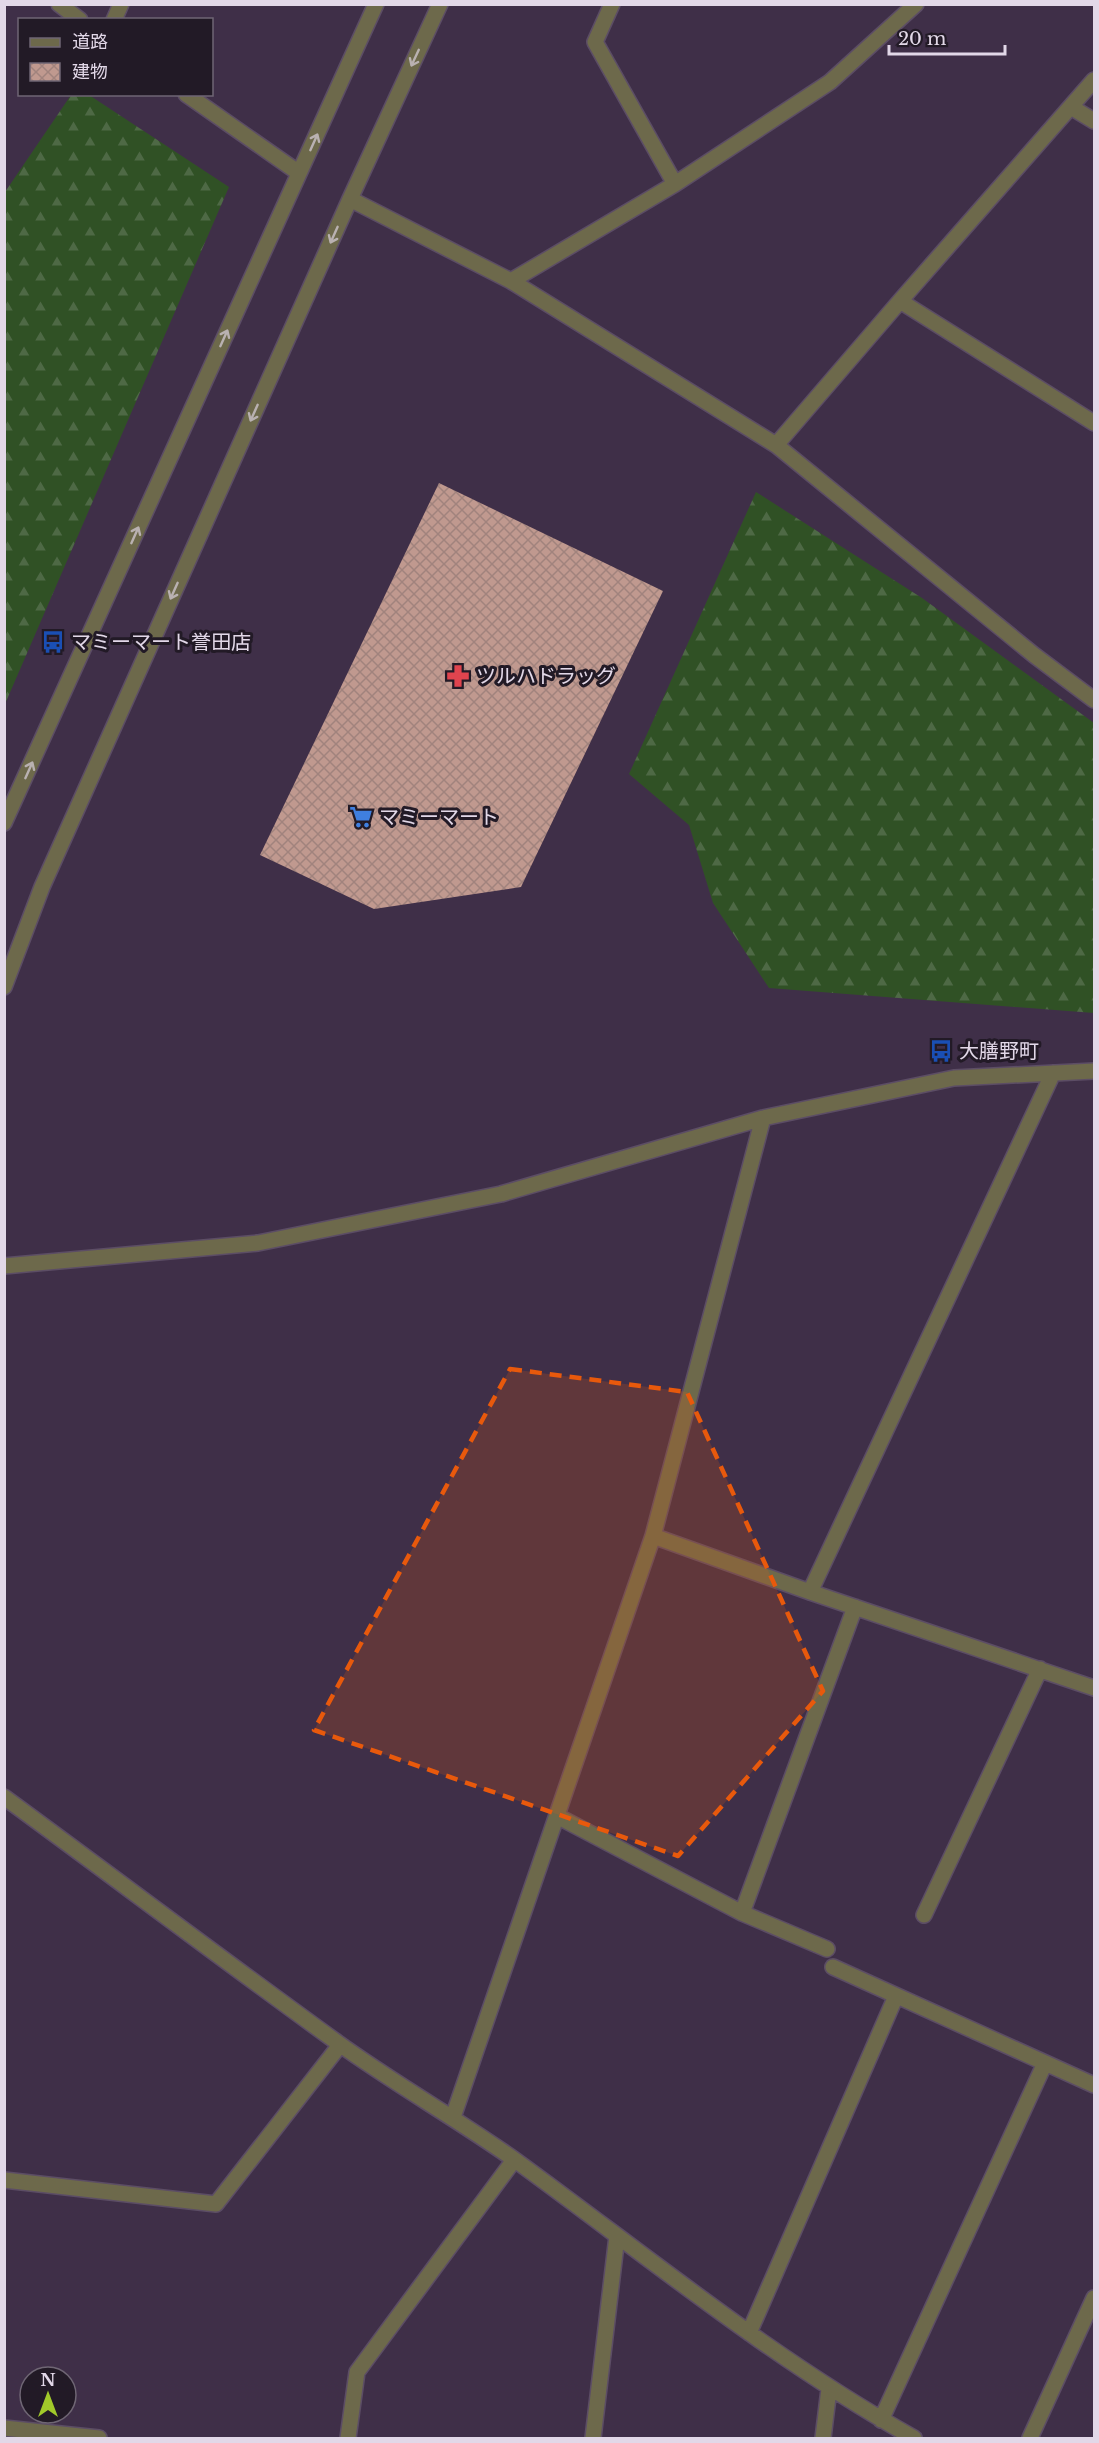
<svg xmlns="http://www.w3.org/2000/svg" width="1099" height="2443" viewBox="0 0 1099 2443" font-family="'Libre Baskerville','Noto Sans JP',serif">
<style>
.forest{fill:url(#forest-firs)}
.building{fill:url(#building-cross-hatch)}
.lines{fill:none;stroke-linecap:round;stroke-linejoin:round}
.minor-casing{stroke:#5c4d65;stroke-width:18}
.minor{stroke:#6d694b;stroke-width:15}
.oneway{stroke:#b9b1b1}
.marked{fill:#e8590c;fill-opacity:0.2;stroke:#e8590c;stroke-width:4.5;stroke-dasharray:12 8;stroke-linejoin:round}
.labels{text-anchor:middle;stroke-width:6;stroke-linejoin:round;paint-order:stroke}
.poi-label{font-size:20px;fill:#e2d8e8;stroke:#221a26;text-anchor:start}
</style>
<defs>
<pattern id="forest-firs" width="22" height="20" patternUnits="userSpaceOnUse" patternTransform="scale(1.5)"><rect width="22" height="20" fill="#305125"/><path d="M5 1l3.5 6h-7zM16 11l3.5 6h-7z" fill="#4e6945"/></pattern>
<pattern id="building-cross-hatch" width="8" height="8" patternUnits="userSpaceOnUse" patternTransform="scale(1.5)"><rect width="8" height="8" fill="#c0998f"/><path d="M0 0l8 8M0 8l8-8" fill="none" stroke="#a1837d"/></pattern>
</defs>
<rect width="100%" height="100%" fill="#3f2f48"/>
<path class="forest" d="M71 95H89L229 187 5 704V192Z
M756 492 922 598 1094 723V1013L769 988 713 903 689 825 629 774Z"/>
<path class="building" d="M439 483 663 591 521 887 374 909 260 855Z"/>
<g class="lines">
<g class="minor-casing">
<path id="minor" d="M59 4 80 20
M612 4 595 42 675 184
M114 20 121 4
M186 94 299 173
M1071 107 1094 121
M350 199 511 281 776 445 1034 655 1094 700
M511 281 675 184 830 82 916 4
M900 301 1094 423
M776 445 900 301 1094 80
M4 823 376 4
M4 987 42 887 350 199 440 4
M4 1266 258 1243 501 1194 763 1118 954 1078 1094 1071
M653 1536 810 1592 1094 1688
M810 1592 1053 1073
M4 1797C116 1879 226 1962 338 2043 395 2084 457 2119 515 2160 647 2256 771 2358 914 2438
M557 1816 742 1913 827 1949
M742 1913 855 1607
M924 1915 1040 1669
M833 1967 1094 2085
M453 2117 653 1536 763 1118
M4 2180 216 2204 340 2045
M749 2333 896 1996
M881 2420 1045 2063
M4 2428 99 2438
M348 2438 357 2372 514 2160
M593 2438 617 2236
M823 2438 829 2389
M1030 2438 1094 2298"/>
</g>
<use href="#minor" class="minor"/>
</g>
<defs><path id="oneway-shaft" d="M-6 0H5M1.5-3L5.5 0L1.5 3" fill="none" stroke-width="1.6" stroke-linecap="round" stroke-linejoin="round" transform="scale(1.5)"/></defs>
<g class="oneway">
<use href="#oneway-shaft" transform="translate(415 58) rotate(115)"/>
<use href="#oneway-shaft" transform="translate(314 142) rotate(-66)"/>
<use href="#oneway-shaft" transform="translate(334 235) rotate(114)"/>
<use href="#oneway-shaft" transform="translate(224 338) rotate(-66)"/>
<use href="#oneway-shaft" transform="translate(254 413) rotate(114)"/>
<use href="#oneway-shaft" transform="translate(135 535) rotate(-66)"/>
<use href="#oneway-shaft" transform="translate(174 591) rotate(114)"/>
<use href="#oneway-shaft" transform="translate(29 770) rotate(-66)"/>
</g>
<path class="marked" d="M510 1369 687 1392 823 1691 678 1856 314 1730Z"/>
<defs>
<g id="bus-bare" transform="scale(1.8)"><path d="M-5-6H5V4H4V6H2V4H-2V6H-4V4H-5ZM-3.5-4V0h7V-4ZM-3.5 1.2v1.5H-2V1.2ZM2 1.2v1.5H3.5V1.2Z" fill="#1a4fb4" stroke="#221a26" stroke-width="2.5" paint-order="stroke"/></g>
<g id="pharmacy-bare" transform="scale(1.8)"><path d="M-2-6h4v4h4v4h-4v4h-4v-4h-4v-4h4Z" fill="#e0444e" stroke="#221a26" stroke-width="2.5" paint-order="stroke"/></g>
<g id="supermarket-bare" transform="scale(1.8)"><path d="M-6-5.5h2.5l.6 2H6L4.5 2H-2.5L-4.4-4H-6ZM-1.5 3.2a1.3 1.3 0 1 0 .1 0ZM3 3.2a1.3 1.3 0 1 0 .1 0Z" fill="#3f7fe0" stroke="#221a26" stroke-width="2.5" paint-order="stroke"/></g>
</defs>
<g fill-rule="evenodd">
<use href="#bus-bare" x="53" y="642"/>
<use href="#pharmacy-bare" x="458" y="676"/>
<use href="#supermarket-bare" x="361" y="817"/>
<use href="#bus-bare" x="941" y="1051"/>
</g>
<g class="labels">
<g class="poi-label">
<text x="71" y="649">マミーマート誉田店</text>
<text x="476" y="683">ツルハドラッグ</text>
<text x="379" y="824">マミーマート</text>
<text x="959" y="1058">大膳野町</text>
</g>
</g>
<rect width="1099" height="2443" fill="none" stroke="#e2d8e8" stroke-width="12"/>
<rect x="18" y="18" width="195" height="78" fill="#221a26" stroke="#6f6674" stroke-width="1.5"/>
<rect x="30" y="38" width="30" height="9" fill="#6d694b" stroke="#6f6674" stroke-width="1.5"/>
<text x="72" y="48" font-size="18" fill="#e2d8e8">道路</text>
<rect x="30" y="63" width="30" height="18" fill="url(#building-cross-hatch)" stroke="#6f6674" stroke-width="1.5"/>
<text x="72" y="78" font-size="18" fill="#e2d8e8">建物</text>
<g transform="translate(48 2395)"><circle r="28" fill="#221a26" stroke="#6f6674" stroke-width="1.5"/>
<path d="M0-4.5L10 22L0 15L-10 22Z" fill="#a1c92a"/>
<text y="-9" font-size="16" font-weight="bold" text-anchor="middle" fill="#e2d8e8">N</text>
</g>
<path d="M889 45v9h116v-9" fill="none" stroke="#e2d8e8" stroke-width="3"/>
<text x="898" y="45" font-size="18" fill="#e2d8e8" stroke="#221a26" stroke-width="4.5" paint-order="stroke">20 m</text>
</svg>
